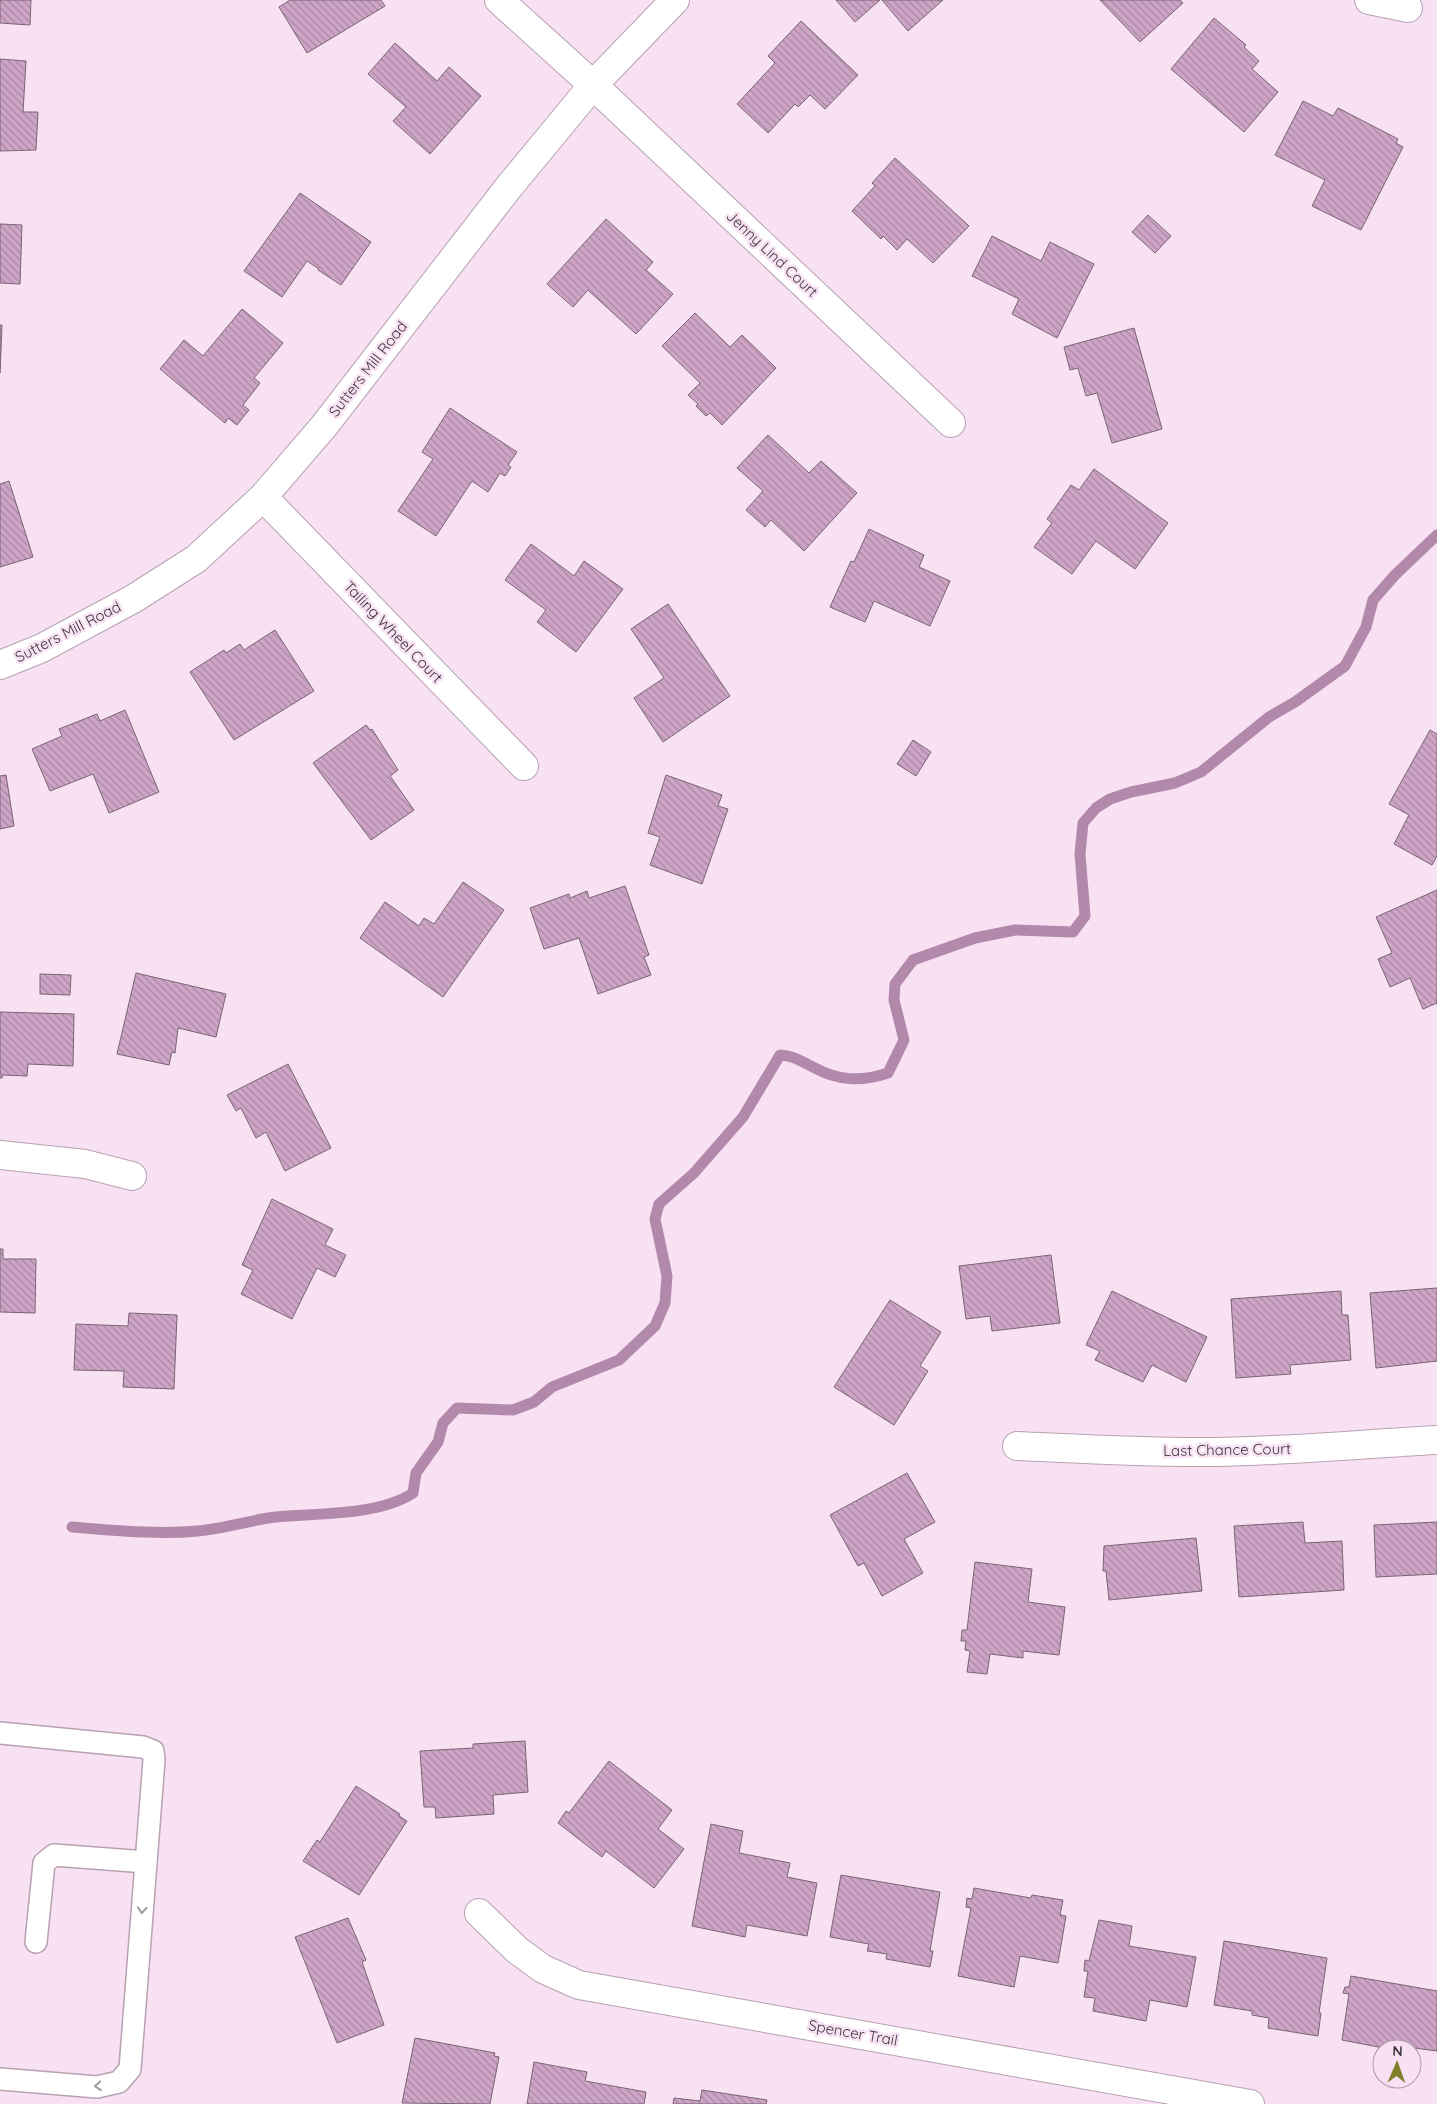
<svg xmlns="http://www.w3.org/2000/svg" width="1437" height="2104" viewBox="0 0 1437 2104" font-family="Quicksand,sans-serif">
<style>
.lines{fill:none;stroke-linecap:round;stroke-linejoin:round}
.stream{stroke:#b389ab;stroke-width:11}
.building{fill:url(#building-back-hatch);stroke:#786574}
.service-casing{stroke:#b7a2b2;stroke-width:24}
.minor-casing{stroke:#b7a2b2;stroke-width:30}
.tertiary-casing{stroke:#b7a2b2;stroke-width:30}
.service{stroke:#fff;stroke-width:21}
.minor{stroke:#fff;stroke-width:28}
.tertiary{stroke:#fff;stroke-width:28}
.oneway{stroke:#9f9a9e}
.labels{text-anchor:middle;stroke-width:5;stroke-linejoin:round;paint-order:stroke}
.street-label{font-size:15px;fill:#3f363d;stroke:#f7e1f2}
</style>
<defs>
<pattern id="building-back-hatch" width="6" height="6" patternUnits="userSpaceOnUse" patternTransform="scale(1.25)"><rect width="6" height="6" fill="#cfa5c7"/><path d="M-1 5l2 2M0 0l6 6M5-1l2 2" fill="none" stroke="#a987a3"/></pattern>
</defs>
<rect width="100%" height="100%" fill="#f7e1f2"/>
<g class="lines">
<path class="stream" d="M72 1527C113 1530 156 1535 198 1531 224 1529 250 1520 276 1517 318 1513 378 1516 413 1493L416 1473 438 1442 443 1423 457 1408 513 1410 534 1402 552 1387 619 1360 655 1326 665 1303 667 1276 655 1219 659 1204 694 1173 743 1117 780 1055C795 1056 800 1061 813 1067 838 1081 861 1082 888 1073L904 1040 894 1000 895 984 913 960 975 938 1015 930 1073 932 1085 916 1080 854 1083 823 1096 808 1110 799 1131 792 1175 783 1201 772 1269 717 1295 702 1345 666 1366 627 1373 600 1395 575 1437 535"/>
</g>
<path class="building" d="M0 0H31L30 25 0 23Z
M290 0H381L385 6 307 53 279 7Z
M836 0H880L855 22Z
M882 0H943L908 31Z
M1100 0H1180L1183 3 1140 42Z
M1214 18 1246 45 1244 47 1259 61 1252 69 1278 92 1244 132 1171 69Z
M801 21 858 75 825 109 810 95 798 107 795 104 768 133 737 104 775 63 768 56Z
M395 43 437 81 449 67 481 96 430 154 393 121 406 107 368 74Z
M0 59 26 61 23 112H38L36 150 0 151Z
M1303 101 1333 116 1338 108 1398 139 1396 143 1403 147 1361 230 1312 206 1325 180 1275 155Z
M895 158 969 226 933 263 907 239 897 250 883 236 881 239 852 211 875 186 872 183Z
M300 193 371 242 341 285 318 270 319 269 307 261 282 297 244 271Z
M1148 215 1171 236 1155 253 1132 232Z
M606 219 653 262 646 270 673 294 636 334 588 290 573 307 547 284Z
M0 224 22 225 20 284 0 283Z
M992 236 1041 261 1050 242 1094 264 1057 338 1012 314 1019 299 972 276Z
M242 309 283 343 254 378 260 383 243 405 249 410 237 425 228 418 225 423 160 369 184 340 203 356Z
M695 313 730 347 742 335 776 368 722 425 710 413 706 416 696 406 698 404 688 395 700 383 662 346Z
M0 325H2L0 373Z
M1134 328 1162 429 1112 443 1097 393 1086 396 1078 368 1070 370 1064 347Z
M450 408 517 452 508 465 511 467 505 476 500 473 488 492 472 481 436 536 398 511 433 459 422 452Z
M768 435 809 473 821 461 857 493 804 551 771 520 765 527 746 510 763 491 737 468Z
M1094 469 1168 523 1135 569 1096 541 1072 574 1034 547 1052 523 1047 519 1071 485 1079 490Z
M9 481 33 557 0 567V484Z
M869 529 924 555 919 567 950 581 930 626 874 601 865 622 830 607 851 561 854 562Z
M531 544 574 576 584 561 623 589 576 652 537 622 546 610 505 580Z
M668 604 730 696 663 742 634 698 664 678 631 629Z
M275 630 314 691 234 740 190 672 224 650 226 653 240 644 244 650Z
M125 710 159 792 109 813 93 774 50 791 32 749 62 736 59 729 97 714 100 721Z
M366 725 370 730 372 729 398 770 390 776 414 810 371 840 313 763Z
M1430 730 1437 734V856L1432 865 1394 844 1409 815 1389 804Z
M913 740 931 752 916 776 897 764Z
M6 775 14 826 0 829V776Z
M666 775 722 795 718 806 728 809 702 884 650 865 660 837 648 833Z
M463 882 504 910 443 997 360 938 385 902 419 926 424 918 434 924Z
M625 886 649 955 644 957 651 975 598 994 579 938 544 949 530 908 569 894 570 898 587 891 589 898Z
M1437 890V1003L1423 1009 1410 978 1390 987 1378 959 1392 953 1376 917Z
M136 973 226 994 216 1037 178 1028 175 1053 172 1052 169 1065 117 1054Z
M40 974 71 975 70 995 40 994Z
M0 1012 74 1014 73 1066 28 1064 27 1076 3 1075 2 1078H0Z
M288 1064 331 1148 285 1171 266 1132 256 1138 241 1108 236 1111 227 1095Z
M272 1199 333 1229 325 1245 346 1255 335 1277 317 1268 292 1319 241 1294 253 1270 242 1265Z
M0 1249H3V1259H36L35 1313 0 1312Z
M1051 1255 1060 1323 992 1331 990 1316 966 1319 959 1266Z
M1437 1288V1361L1376 1368 1370 1293Z
M1112 1291 1207 1337 1186 1382 1152 1365 1143 1382 1095 1360 1100 1351 1086 1345Z
M1341 1291 1342 1315H1348L1351 1360 1290 1365 1291 1374 1236 1378 1231 1299Z
M890 1300 941 1332 920 1366 928 1371 894 1425 834 1387Z
M129 1313 177 1315 174 1389 123 1387 124 1371 74 1370 76 1324 128 1326Z
M907 1473 935 1522 904 1539 923 1573 882 1596 864 1563 858 1566 830 1515Z
M1303 1522 1305 1543 1342 1541 1344 1590 1239 1597 1234 1526Z
M1437 1522V1574L1376 1577 1374 1525Z
M1196 1538 1202 1591 1109 1600 1106 1571H1103L1104 1546Z
M975 1562 1032 1569 1028 1602 1065 1607 1059 1655 1023 1651V1658L990 1654 987 1674 967 1672 970 1651 965 1650 966 1641H961L962 1630H967Z
M525 1741 528 1792 493 1795 494 1814 436 1818 435 1807H424L420 1751 473 1748V1744Z
M609 1761 672 1810 658 1829 684 1849 654 1888 606 1851 602 1857 558 1823 566 1811 569 1813Z
M356 1786 400 1814 399 1816 407 1821 359 1895 303 1861 317 1840 320 1842Z
M711 1824 743 1831 739 1853 790 1863 787 1877 817 1883 807 1936 747 1925 745 1937 692 1926Z
M841 1875 940 1892 930 1951H933L930 1967 886 1959 887 1954 867 1951 869 1944 830 1937Z
M974 1888 1031 1898 1032 1895 1063 1900 1060 1915 1066 1916 1058 1963 1020 1956 1014 1987 958 1976 971 1908 966 1907 967 1898 972 1899Z
M348 1918 366 1960 362 1962 384 2025 337 2043 295 1937Z
M1099 1920 1132 1926 1129 1946 1196 1957 1187 2007 1150 2000 1146 2021 1093 2011 1095 1998 1084 1997 1088 1971H1084L1085 1960 1089 1961Z
M1224 1941 1327 1958 1319 2013H1321L1318 2036 1268 2028 1269 2018 1252 2015V2011L1214 2005Z
M1351 1976 1437 1991V2051L1407 2047V2049H1389L1342 2040 1349 1994 1343 1993 1345 1987H1349Z
M415 2038 495 2053 494 2056 499 2057 490 2104 402 2103Z
M534 2062 587 2072 585 2081 646 2092 644 2104H527Z
M702 2090 767 2100 766 2104H673L674 2098 700 2101Z"/>
<g class="lines">
<g class="service-casing">
<path id="service" d="M0 1733 143 1747 153 1751 154 1760 130 2069 119 2082 97 2087 0 2079
M36 1942 44 1863 54 1855 146 1862"/>
</g>
<g class="minor-casing">
<path id="minor" d="M499 0 593 85 951 423
M1369 0 1408 8
M263 497 524 766
M0 1155 85 1164 132 1176
M1017 1446C1083 1449 1148 1453 1214 1452 1288 1451 1363 1444 1437 1440
M479 1913 517 1950 543 1969 579 1985 1250 2104"/>
</g>
<g class="tertiary-casing">
<path id="tertiary" d="M0 665 42 648 133 599 196 559 263 497 324 426 508 188 593 85 675 0"/>
</g>
<use href="#service" class="service"/>
<use href="#minor" class="minor"/>
<use href="#tertiary" class="tertiary"/>
</g>
<defs><path id="oneway-chevron" d="M-2-3.5L2.5 0L-2 3.5" fill="none" stroke-width="1.6" stroke-linecap="round" stroke-linejoin="round" transform="scale(1.25)"/></defs>
<g class="oneway">
<use href="#oneway-chevron" transform="translate(142 1910) rotate(94)"/>
<use href="#oneway-chevron" transform="translate(98 2086) rotate(175)"/>
</g>
<g class="labels">
<g class="street-label">
<text transform="translate(772 254) rotate(43)" y="5">Jenny Lind Court</text>
<text transform="translate(368 369) rotate(-52)" y="5">Sutters Mill Road</text>
<text transform="translate(68 632) rotate(-27)" y="5">Sutters Mill Road</text>
<text transform="translate(393 632) rotate(46)" y="5">Tailing Wheel Court</text>
<text transform="translate(1227 1450) rotate(-1)" y="5">Last Chance Court</text>
<text transform="translate(853 2033) rotate(10)" y="5">Spencer Trail</text>
</g>
</g>
<g transform="translate(1397 2064) rotate(2)"><circle r="24" fill="#f7e1f2" stroke="#ad9daa"/>
<path d="M0-4L9 19L0 12L-9 19Z" fill="#80812a"/>
<text y="-8" font-size="14" font-weight="bold" text-anchor="middle" fill="#3f363d">N</text>
</g>
</svg>
